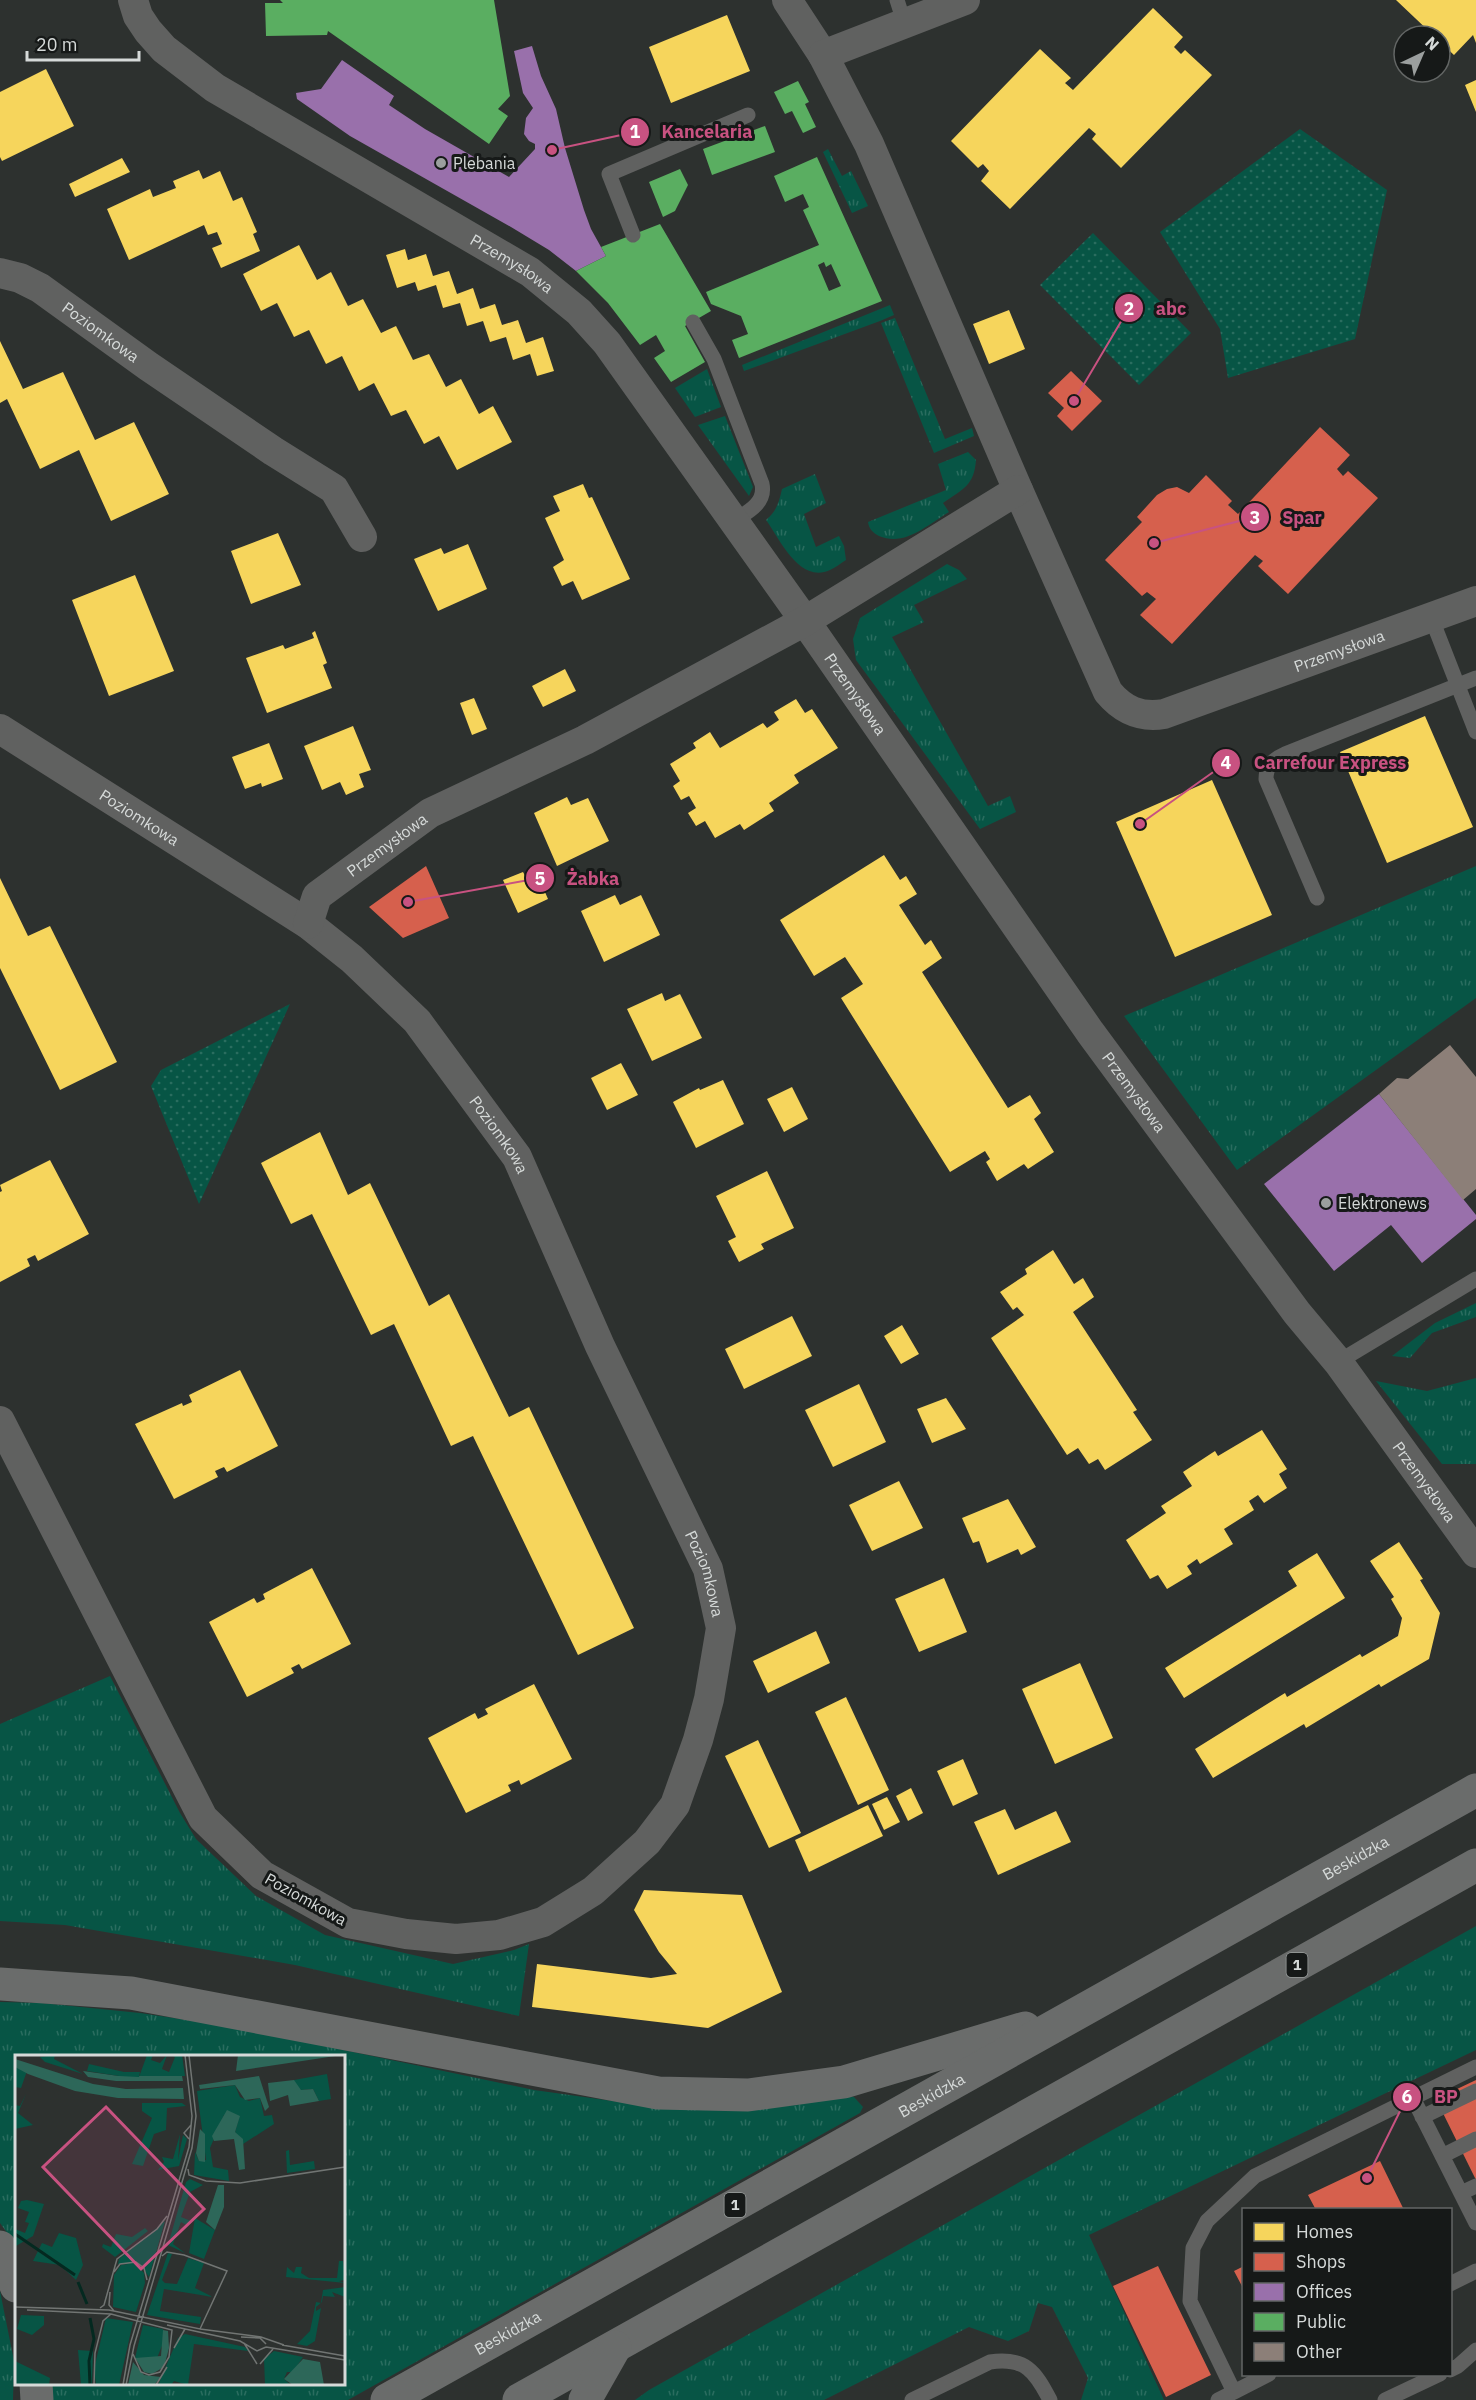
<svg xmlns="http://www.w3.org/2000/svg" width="1476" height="2400" viewBox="0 0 1476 2400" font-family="'IBM Plex Sans',sans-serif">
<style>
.grass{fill:url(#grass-tufts)}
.park{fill:url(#park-dots)}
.homes{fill:#f6d55c}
.shops{fill:#d6604d}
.offices{fill:#9970ab}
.public{fill:#5aae61;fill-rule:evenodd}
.building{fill:#8c7f78}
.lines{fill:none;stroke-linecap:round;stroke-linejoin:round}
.lane{stroke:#606160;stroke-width:15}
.street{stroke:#606160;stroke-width:30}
.primary{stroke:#6a6c6b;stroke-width:33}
.poi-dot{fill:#9b9f9e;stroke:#161918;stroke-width:2}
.labels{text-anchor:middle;stroke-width:6;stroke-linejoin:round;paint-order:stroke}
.shield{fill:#161918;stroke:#9ca09f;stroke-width:1.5}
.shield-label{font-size:15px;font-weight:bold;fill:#d6dad9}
.poi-label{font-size:16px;fill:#d6dad9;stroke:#161918;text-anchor:start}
.street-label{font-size:16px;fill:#d6dad9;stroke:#161918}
.inset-river{fill:none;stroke:#042920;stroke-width:3}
.inset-road{fill:none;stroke:#717573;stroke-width:1.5}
.view{fill:#c85281;fill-opacity:0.15;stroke:#c85281;stroke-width:3}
.inset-edge{fill:none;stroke:#d6dad9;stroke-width:3}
.leader{fill:none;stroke:#c85281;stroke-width:2}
.callout-dot{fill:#c85281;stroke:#161918;stroke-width:2}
.mark-label{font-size:18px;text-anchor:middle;font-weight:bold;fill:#fff}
.callout-label{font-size:18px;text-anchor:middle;font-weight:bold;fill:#c85281;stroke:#161918;stroke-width:6;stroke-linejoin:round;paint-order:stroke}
</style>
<defs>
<pattern id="grass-tufts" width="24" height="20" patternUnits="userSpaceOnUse" patternTransform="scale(1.5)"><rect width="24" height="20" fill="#075545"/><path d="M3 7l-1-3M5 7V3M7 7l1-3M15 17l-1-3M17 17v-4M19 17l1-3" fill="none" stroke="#2a6d5f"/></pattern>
<pattern id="park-dots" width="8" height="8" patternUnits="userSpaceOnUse" patternTransform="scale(1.5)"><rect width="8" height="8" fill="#075545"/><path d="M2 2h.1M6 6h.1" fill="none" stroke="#2a6d5f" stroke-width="1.8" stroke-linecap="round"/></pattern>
</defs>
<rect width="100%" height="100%" fill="#2d312f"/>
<path class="grass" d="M828 149 842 176 851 171 868 206 852 213 823 152Z
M890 305 894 315 880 321 744 371 742 365Z
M895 318 945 439 972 428 974 436 934 453 881 323Z
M707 369 721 407 695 417 675 388Z
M725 416 753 487 749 496 698 425Z
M968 452 976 460C974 486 963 489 943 503L949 512C927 525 905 547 879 536 873 533 869 529 868 522L946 490 938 464Z
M815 474 826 503 804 514 816 547 839 536 844 546 846 560C841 563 835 568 830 570 799 584 780 539 766 520 777 511 779 502 782 489Z
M947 564 959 570 967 579 914 605 924 622 892 637 988 806 1010 796 1016 812 980 829 856 660 853 639 860 618Z
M1476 866V998L1237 1170 1124 1016Z
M1476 1303V1317L1432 1333 1410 1358 1392 1356 1435 1323Z
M1476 1378V1464H1442L1376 1381 1427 1391Z
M110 1676 180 1813 196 1839 256 1896 325 1935 453 1964 514 1950 529 1944 519 2016 295 1965 65 1925 0 1921V1724Z
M1476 1926V2050L1089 2235 1164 2400H1081L1088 2378 1052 2307 1038 2303 1029 2331 1008 2341 969 2327 824 2400H635L649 2390Z
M0 2002 42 2003 140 2013 234 2027 534 2090 648 2106 844 2095 854 2097 863 2107 860 2113 348 2400H49L48 2384H344V2056H16V2245L0 2223Z
M0 2291 14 2361 13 2400H0Z"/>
<path class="park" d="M1300 129 1387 190 1355 339 1228 378 1220 329 1160 232Z
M1093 233 1191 333 1139 385 1040 285Z
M290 1004 199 1204 151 1086 161 1070Z"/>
<path class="homes" d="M1396 0H1476V43L1473 35 1454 55 1440 42V36H1434Z
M1153 8 1183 37 1174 47 1181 54 1185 50 1212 75 1121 168 1092 139 1096 134 1089 128 1010 209 981 181 989 171 983 164 978 168 951 141 1040 49 1071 78 1065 83 1073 90Z
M727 15 750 71 671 103 649 47Z
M46 69 74 126 2 161 0 157V92Z
M1476 80V112L1465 85Z
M122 158 130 172 75 197 69 184Z
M199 170 203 179 220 171 233 201 242 197 257 232 253 234 260 251 221 268 212 248 222 244 217 232 208 235 204 225 129 260 107 209 150 189 153 197 176 188 173 181Z
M299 245 317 280 331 272 348 306 363 299 381 333 396 326 413 360 429 354 446 387 461 379 479 414 493 406 512 442 457 470 439 436 424 444 406 410 391 416 374 383 359 391 342 356 326 364 309 330 294 337 277 303 261 311 243 274Z
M405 249 408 260 426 254 433 276 449 271 457 294 473 288 480 309 495 304 502 325 518 320 526 343 543 337 554 371 537 376 530 354 513 360 506 337 490 342 483 321 467 326 460 303 443 308 436 285 418 291 415 282 397 288 386 255Z
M1009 310 1025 349 989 364 973 324Z
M0 341 23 389 63 372 95 440 134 422 169 494 111 521 79 450 40 469 7 399 0 403Z
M583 484 589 498 592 497 630 579 582 600 573 581 562 586 553 567 564 560 545 518 560 511 553 496Z
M278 533 301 585 251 604 231 551Z
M468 544 487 589 438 611 414 559 441 548 444 554Z
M135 575 174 671 109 696 72 600Z
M315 631 327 663 323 665 332 688 267 713 246 658 283 645 285 649 314 638 312 633Z
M565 669 576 691 543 707 532 686Z
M474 698 487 729 472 735 460 703Z
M796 699 805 713 812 709 838 748 794 775 799 783 769 803 774 811 744 830 740 824 715 838 705 821 696 826 688 813 696 808 689 796 681 800 673 786 680 781 670 764 696 748 693 743 710 732 720 748 763 723 767 728 779 720 774 712Z
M1425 716 1473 827 1387 863 1340 752Z
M353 726 371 770 359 774 364 787 346 795 340 782 322 790 304 746Z
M269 743 283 779 262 787 261 783 245 789 232 757Z
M1212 780 1272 915 1175 957 1116 822Z
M567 797 571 805 588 798 609 841 557 866 534 813Z
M884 855 900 880 906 876 917 894 899 905 925 945 931 940 942 958 922 972 1008 1108 1030 1095 1041 1113 1034 1119 1054 1152 1028 1169 1024 1164 997 1181 986 1162 990 1159 985 1151 950 1172 841 998 863 984 845 957 814 976 780 920Z
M523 872 531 887 541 883 548 899 518 913 503 880Z
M0 878 28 936 50 926 117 1062 60 1090 0 968Z
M615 895 620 905 641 895 660 935 604 962 581 911Z
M662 993 665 1001 680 994 702 1038 652 1061 627 1009Z
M621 1063 638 1095 607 1110 591 1078Z
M723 1080 744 1124 696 1148 673 1102 699 1088 700 1090Z
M792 1087 808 1119 784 1132 767 1099Z
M320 1132 348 1195 370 1183 429 1306 449 1294 509 1417 529 1407 634 1628 578 1655 473 1436 451 1446 394 1324 371 1335 312 1214 291 1224 261 1163Z
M50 1160 89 1234 38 1261 35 1255 27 1259 30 1266 0 1282V1192L2 1191 0 1185Z
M767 1171 794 1228 761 1244 764 1249 739 1262 728 1241 736 1237 716 1196Z
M1053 1250 1074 1284 1083 1278 1094 1297 1073 1312 1137 1410 1133 1412 1152 1440 1105 1470 1098 1459 1089 1464 1078 1448 1067 1455 991 1338 1024 1315 1017 1307 1013 1310 1000 1292 1027 1274 1025 1269Z
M792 1316 812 1356 744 1389 725 1349Z
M902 1325 919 1354 901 1364 884 1336Z
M240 1370 278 1446 227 1472 224 1467 215 1471 218 1477 174 1499 135 1424 182 1403 183 1406 192 1402 189 1395Z
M859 1384 886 1442 833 1467 805 1410Z
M946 1398 966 1429 932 1443 917 1409Z
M1262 1430 1287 1469 1279 1474 1287 1488 1264 1503 1258 1495 1249 1501 1254 1510 1224 1529 1233 1544 1200 1564 1197 1559 1187 1566 1192 1574 1167 1589 1158 1575 1150 1579 1126 1540 1166 1513 1161 1506 1192 1486 1183 1472 1215 1451 1218 1456Z
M899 1481 923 1528 872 1551 849 1505Z
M1008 1499 1036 1547 1021 1555 1018 1549 987 1563 979 1541 973 1543 962 1518Z
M1399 1542 1423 1579 1420 1580 1440 1613 1429 1659 1381 1687 1379 1684 1306 1728 1304 1724 1213 1778 1195 1749 1285 1693 1287 1697 1360 1654 1362 1657 1398 1636 1402 1618 1391 1599 1394 1597 1370 1561Z
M1317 1553 1345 1598 1184 1698 1165 1668 1297 1586 1288 1571Z
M312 1568 351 1644 302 1669 299 1664 291 1668 294 1673 247 1697 209 1622 254 1598 257 1603 265 1599 263 1594Z
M944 1578 967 1632 919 1652 895 1599Z
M816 1631 830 1663 768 1693 753 1661Z
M1080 1663 1113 1738 1055 1764 1022 1689Z
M534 1684 572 1759 521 1785 519 1780 508 1785 511 1791 466 1813 428 1738 475 1713 478 1719 488 1714 485 1709Z
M846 1697 889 1790 858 1805 815 1712Z
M758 1740 801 1833 769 1848 725 1756Z
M963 1759 978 1794 953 1806 937 1771Z
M911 1788 923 1813 908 1821 896 1796Z
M887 1797 900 1822 884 1830 872 1804Z
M868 1805 883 1836 809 1872 795 1840Z
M1005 1809 1015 1830 1056 1811 1071 1842 998 1875 974 1822Z
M644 1890 742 1895 782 1992 708 2028 532 2007 537 1964 651 1978 677 1974 659 1952 634 1910Z"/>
<path class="shops" d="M1071 371 1102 401 1072 431 1057 416 1064 408 1048 393Z
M1320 427 1350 455 1337 469 1343 476 1348 471 1378 498 1288 594 1258 566 1263 561 1255 555 1172 644 1140 615 1156 599 1147 592 1142 596 1105 560 1142 522 1137 517 1157 495 1167 489 1177 487 1189 493 1206 475 1232 501 1228 505 1238 514Z
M426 866 449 918 403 938 369 907Z
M1476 2080V2180L1436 2099Z
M1380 2161 1404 2210H1316L1308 2195Z
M1158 2266 1211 2375 1166 2397 1113 2286Z
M1244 2266V2290L1234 2271Z"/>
<path class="offices" d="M532 46 541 76 556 109 565 148 584 210 591 229 606 256 576 271 549 250 511 227 350 136 297 99 296 93 321 89 342 60 394 96 389 105 425 129 509 177 535 149V144L529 141 524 134 526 118 533 108 523 93 514 51Z
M1379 1094 1476 1215V1219L1422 1263 1391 1225 1334 1271 1264 1184Z"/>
<path class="public" d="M280 0H494L510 96 498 109 508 116 489 144 328 31 327 35 266 36 265 3H283Z
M798 81 809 102 805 104 816 127 803 133 792 111 785 114 774 92Z
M765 126 775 152 712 175 703 149Z
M817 157 882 301 739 358 732 340 748 334 741 316 711 304 706 292 819 245 803 210 809 207 803 194 785 202 774 176ZM824 262 826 267 831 264 841 286 829 291 818 265Z
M680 169 688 185 675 211 663 217 649 182Z
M660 224 711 311 685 326 705 362 671 382 654 358 665 351 656 335 640 345 608 303 576 271 606 256 601 247Z"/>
<path class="building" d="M1450 1045 1476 1077V1189L1463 1200 1379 1094 1397 1078 1408 1079Z"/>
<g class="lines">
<path class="lane" d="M897 0 904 22
M633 235 609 174 748 115
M693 322 714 359 762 484C766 503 748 512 734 521
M1431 617 1476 732
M1317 898 1266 779C1266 765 1274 759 1285 754L1476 678
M1338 1362 1476 1279
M1413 2098 1476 2223
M1422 2117 1476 2091
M1442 2156 1476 2139
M1461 2193 1476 2186
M1450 2284 1476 2271
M1450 2370 1458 2366 1476 2350
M1269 2374 1234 2392 1190 2301 1193 2248 1207 2221 1255 2176 1476 2067
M912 2400 990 2362C1025 2357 1035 2371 1050 2400
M1218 2400 1234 2392
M1385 2400 1440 2374"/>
<g class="street">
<path id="s1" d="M133 0 138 16 148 31 164 49 215 88 530 272 579 312 607 343 805 621 1090 1032 1297 1313 1338 1362 1476 1553"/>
<path d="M787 0 823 55"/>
<path id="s2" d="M965 0 823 55 869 144 1018 490 1108 692C1123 710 1140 718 1164 714L1476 601"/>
<path id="s3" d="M0 273 20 278 40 288 148 366 273 451 334 489 362 537"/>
<path id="s4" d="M0 729 308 924 352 959 417 1021 517 1157 600 1346 708 1569 721 1628 709 1699 698 1740 675 1805 647 1842 593 1891 543 1922 499 1935 456 1939 406 1934 348 1923 262 1875 203 1818 0 1421"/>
<path id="s5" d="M308 924 317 896 430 813 585 740 805 621 1018 490"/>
</g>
<g class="primary">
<path d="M0 1984 131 1993 658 2093 748 2095 844 2082 1025 2028"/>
<path d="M0 2247 7 2258 16 2286"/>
<path d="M36 2384 37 2400"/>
<path id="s6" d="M387 2400 1476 1790"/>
<path d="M519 2400 1476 1865"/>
<path d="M585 2400 615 2347"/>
</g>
</g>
<g class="poi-dot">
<circle cx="441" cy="163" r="6"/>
<circle cx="1326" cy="1203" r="6"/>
</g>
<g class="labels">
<g class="shield">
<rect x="1286.5" y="1953" width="21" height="24" rx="4.5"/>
<rect x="724.5" y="2193" width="21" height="24" rx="4.5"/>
</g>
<g class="shield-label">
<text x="1297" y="1970">1</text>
<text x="735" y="2210">1</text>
</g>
<g class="poi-label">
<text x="453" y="169">Plebania</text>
<text x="1338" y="1209">Elektronews</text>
</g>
<g class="street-label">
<text dy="6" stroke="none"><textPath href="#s1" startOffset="468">Przemysłowa</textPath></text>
<text dy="6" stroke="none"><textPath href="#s3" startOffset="118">Poziomkowa</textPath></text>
<text dy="6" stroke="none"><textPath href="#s2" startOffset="1100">Przemysłowa</textPath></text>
<text dy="6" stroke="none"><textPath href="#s1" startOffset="1023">Przemysłowa</textPath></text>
<text dy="6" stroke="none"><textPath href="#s4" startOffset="165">Poziomkowa</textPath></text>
<text dy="6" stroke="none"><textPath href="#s5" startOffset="116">Przemysłowa</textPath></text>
<text dy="6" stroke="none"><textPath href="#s1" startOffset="1509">Przemysłowa</textPath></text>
<text dy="6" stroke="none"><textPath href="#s4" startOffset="651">Poziomkowa</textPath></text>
<text dy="6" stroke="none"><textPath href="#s1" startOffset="1995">Przemysłowa</textPath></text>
<text dy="6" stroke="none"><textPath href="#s4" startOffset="1137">Poziomkowa</textPath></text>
<text dy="6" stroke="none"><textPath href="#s6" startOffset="1110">Beskidzka</textPath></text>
<text transform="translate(306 1899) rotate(29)" y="6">Poziomkowa</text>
<text dy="6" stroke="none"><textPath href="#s6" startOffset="624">Beskidzka</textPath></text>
<text dy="6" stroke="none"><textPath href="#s6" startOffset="138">Beskidzka</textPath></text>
</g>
</g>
<g transform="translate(15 2055)">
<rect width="330" height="330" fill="#2d312f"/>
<path d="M40 0 39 4 68 19 30 7 25 2ZM132 0H138L136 5 145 8 152 0 147 14 154 17 160 2 156 0H167L170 21 124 22ZM0 12 12 16 6 33 0 32ZM312 19 316 44 304 46 298 34 286 35 280 31 279 25ZM220 30 225 42 234 46 245 43 249 61 257 60 259 69 228 89 220 77 224 63 209 60 195 93 198 112 213 115 214 126 179 120 180 97 184 106 191 105 182 36ZM11 39 3 58 18 70 0 74V50L5 51ZM127 48H167L171 51 152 53 151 75 139 79 128 111 117 109 137 63 127 56ZM165 79 163 105 168 80 172 84 164 111 143 115 149 107 147 102 158 104ZM274 95 275 110 299 106 300 114 272 118 271 96ZM175 124 188 130 175 137 166 162 176 166 173 171 166 167 158 189 170 198 153 190 171 127ZM12 145 29 149 18 181 1 191 0 174 10 178 14 168 10 167 14 157 3 153 6 146ZM180 163 200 175 189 204 174 198ZM150 166 134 222 125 209H103L104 204ZM130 173 133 176 100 202 87 192 88 189 96 192 101 179 117 182ZM44 178 61 183 68 210 61 225 45 210 18 206 27 188 37 192ZM153 198 157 199 147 225 150 228 162 229 173 203 189 208 180 233 198 242 149 234 145 256 186 262 185 269 132 260ZM324 206H328L330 219V225L324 226 330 228 271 222 272 212 279 218 281 212H287L286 218 294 223H322ZM120 208 129 218 130 228 121 257 98 252 99 220 106 210ZM330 232V242L317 237 320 242 308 241 307 247 301 252V256L306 253 300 286 292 291 282 289 295 276 301 247 306 248 308 235ZM6 260 29 261V270L17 280 2 274ZM91 263 118 267 104 330H81L79 314ZM128 270 148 274 149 286 142 303H120ZM170 279 230 292 233 296 179 289 173 330 159 326 156 330H143L163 283ZM259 296 288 302 278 317H272L269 324 276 330H250L249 304ZM0 306 35 323 34 330H0Z" fill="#075545"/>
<path d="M223 0H327L221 16ZM0 4 78 29 111 34 168 33 169 44 103 43 60 36 13 19 0 12ZM68 16 104 21H167L168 26H101L73 22ZM244 21 254 52 250 56 245 43 230 45 220 30 185 34 184 30ZM279 25 286 35 298 34 304 46 275 51 273 40 255 46 253 28ZM212 55 225 61 220 77 228 84 230 114 224 115 219 84 199 86 197 81ZM185 74 190 79V107L184 106 181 98ZM203 130H209V152L200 175 191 167ZM148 275 153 276 154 293 149 312 137 319 129 317 120 303 146 301ZM288 304 305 307 309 330H278L269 324ZM118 307 129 320 146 322 139 330H113Z" fill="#2d6759"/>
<path d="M74 9 109 17H125L124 22 104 21 72 16ZM63 295 78 296 77 330H66Z" fill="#075545"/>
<path class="inset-river" d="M0 179 60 220M63 227 72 249M75 330 74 306 79 284 75 263"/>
<path class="inset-road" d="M174 84 169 78 176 70M173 114 174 120 191 126M191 126 225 128 330 112M99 217 105 209 121 207 129 213 132 225M95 237 94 250 99 256M0 252 94 255 185 274 212 216 169 200 152 197 147 201M85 253 89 250 102 204 142 174 152 161M12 255 96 259 157 275 154 302 145 317 134 320 126 317 118 299M152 270 225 286 242 296 251 292M185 274 246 282 269 290M226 282 245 283 251 289M229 288 242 309M267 290 330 301M251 292 330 305M159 293 170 274M245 309 258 294M79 330 80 298 88 266 96 259M108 330 115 290 174 92 177 61 170 0M111 330 119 291 177 93 181 61 174 0M141 330 152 312"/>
<path class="view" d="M91 52 189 154 126 214 28 112Z"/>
<rect width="330" height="330" class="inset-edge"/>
</g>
<path class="leader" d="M552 150L635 132M1074 401L1129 308M1154 543L1255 517M1140 824L1226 763M408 902L540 878M1367 2178L1407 2097"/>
<g class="callout-dot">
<circle cx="552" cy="150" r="6"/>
<circle cx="1074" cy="401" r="6"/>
<circle cx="1154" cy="543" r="6"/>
<circle cx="1140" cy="824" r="6"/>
<circle cx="408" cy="902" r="6"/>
<circle cx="1367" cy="2178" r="6"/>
<circle cx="635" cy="132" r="15"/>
<circle cx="1129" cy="308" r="15"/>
<circle cx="1255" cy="517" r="15"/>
<circle cx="1226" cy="763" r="15"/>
<circle cx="540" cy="878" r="15"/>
<circle cx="1407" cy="2097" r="15"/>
</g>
<g class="mark-label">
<text x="635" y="138">1</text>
<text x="1129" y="315">2</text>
<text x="1255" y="524">3</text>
<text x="1226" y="769">4</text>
<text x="540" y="885">5</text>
<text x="1407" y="2103">6</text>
</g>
<g class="callout-label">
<text x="707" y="138">Kancelaria</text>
<text x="1171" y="315">abc</text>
<text x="1302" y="524">Spar</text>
<text x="1330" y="769">Carrefour Express</text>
<text x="593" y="885">Żabka</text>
<text x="1446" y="2103">BP</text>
</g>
<rect x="1242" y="2208" width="210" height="168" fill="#161918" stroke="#636665" stroke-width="1.5"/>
<rect x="1254" y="2223" width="30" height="18" fill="#f6d55c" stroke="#636665" stroke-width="1.5"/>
<text x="1296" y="2238" font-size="18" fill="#d6dad9">Homes</text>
<rect x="1254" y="2253" width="30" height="18" fill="#d6604d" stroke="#636665" stroke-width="1.5"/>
<text x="1296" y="2268" font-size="18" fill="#d6dad9">Shops</text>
<rect x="1254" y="2283" width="30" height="18" fill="#9970ab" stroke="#636665" stroke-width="1.5"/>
<text x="1296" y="2298" font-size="18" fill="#d6dad9">Offices</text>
<rect x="1254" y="2313" width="30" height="18" fill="#5aae61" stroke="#636665" stroke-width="1.5"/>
<text x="1296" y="2328" font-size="18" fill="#d6dad9">Public</text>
<rect x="1254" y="2343" width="30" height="18" fill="#8c7f78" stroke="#636665" stroke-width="1.5"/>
<text x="1296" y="2358" font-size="18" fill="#d6dad9">Other</text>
<g transform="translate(1422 54) rotate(44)"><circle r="28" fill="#161918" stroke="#636665" stroke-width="1.5"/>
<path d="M0-4.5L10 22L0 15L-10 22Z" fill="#9b9f9e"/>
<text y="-9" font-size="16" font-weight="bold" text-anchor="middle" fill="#d6dad9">N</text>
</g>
<path d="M27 51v9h112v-9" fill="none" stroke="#d6dad9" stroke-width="3"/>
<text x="36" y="51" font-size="18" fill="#d6dad9" stroke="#161918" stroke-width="4.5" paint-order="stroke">20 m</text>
</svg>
